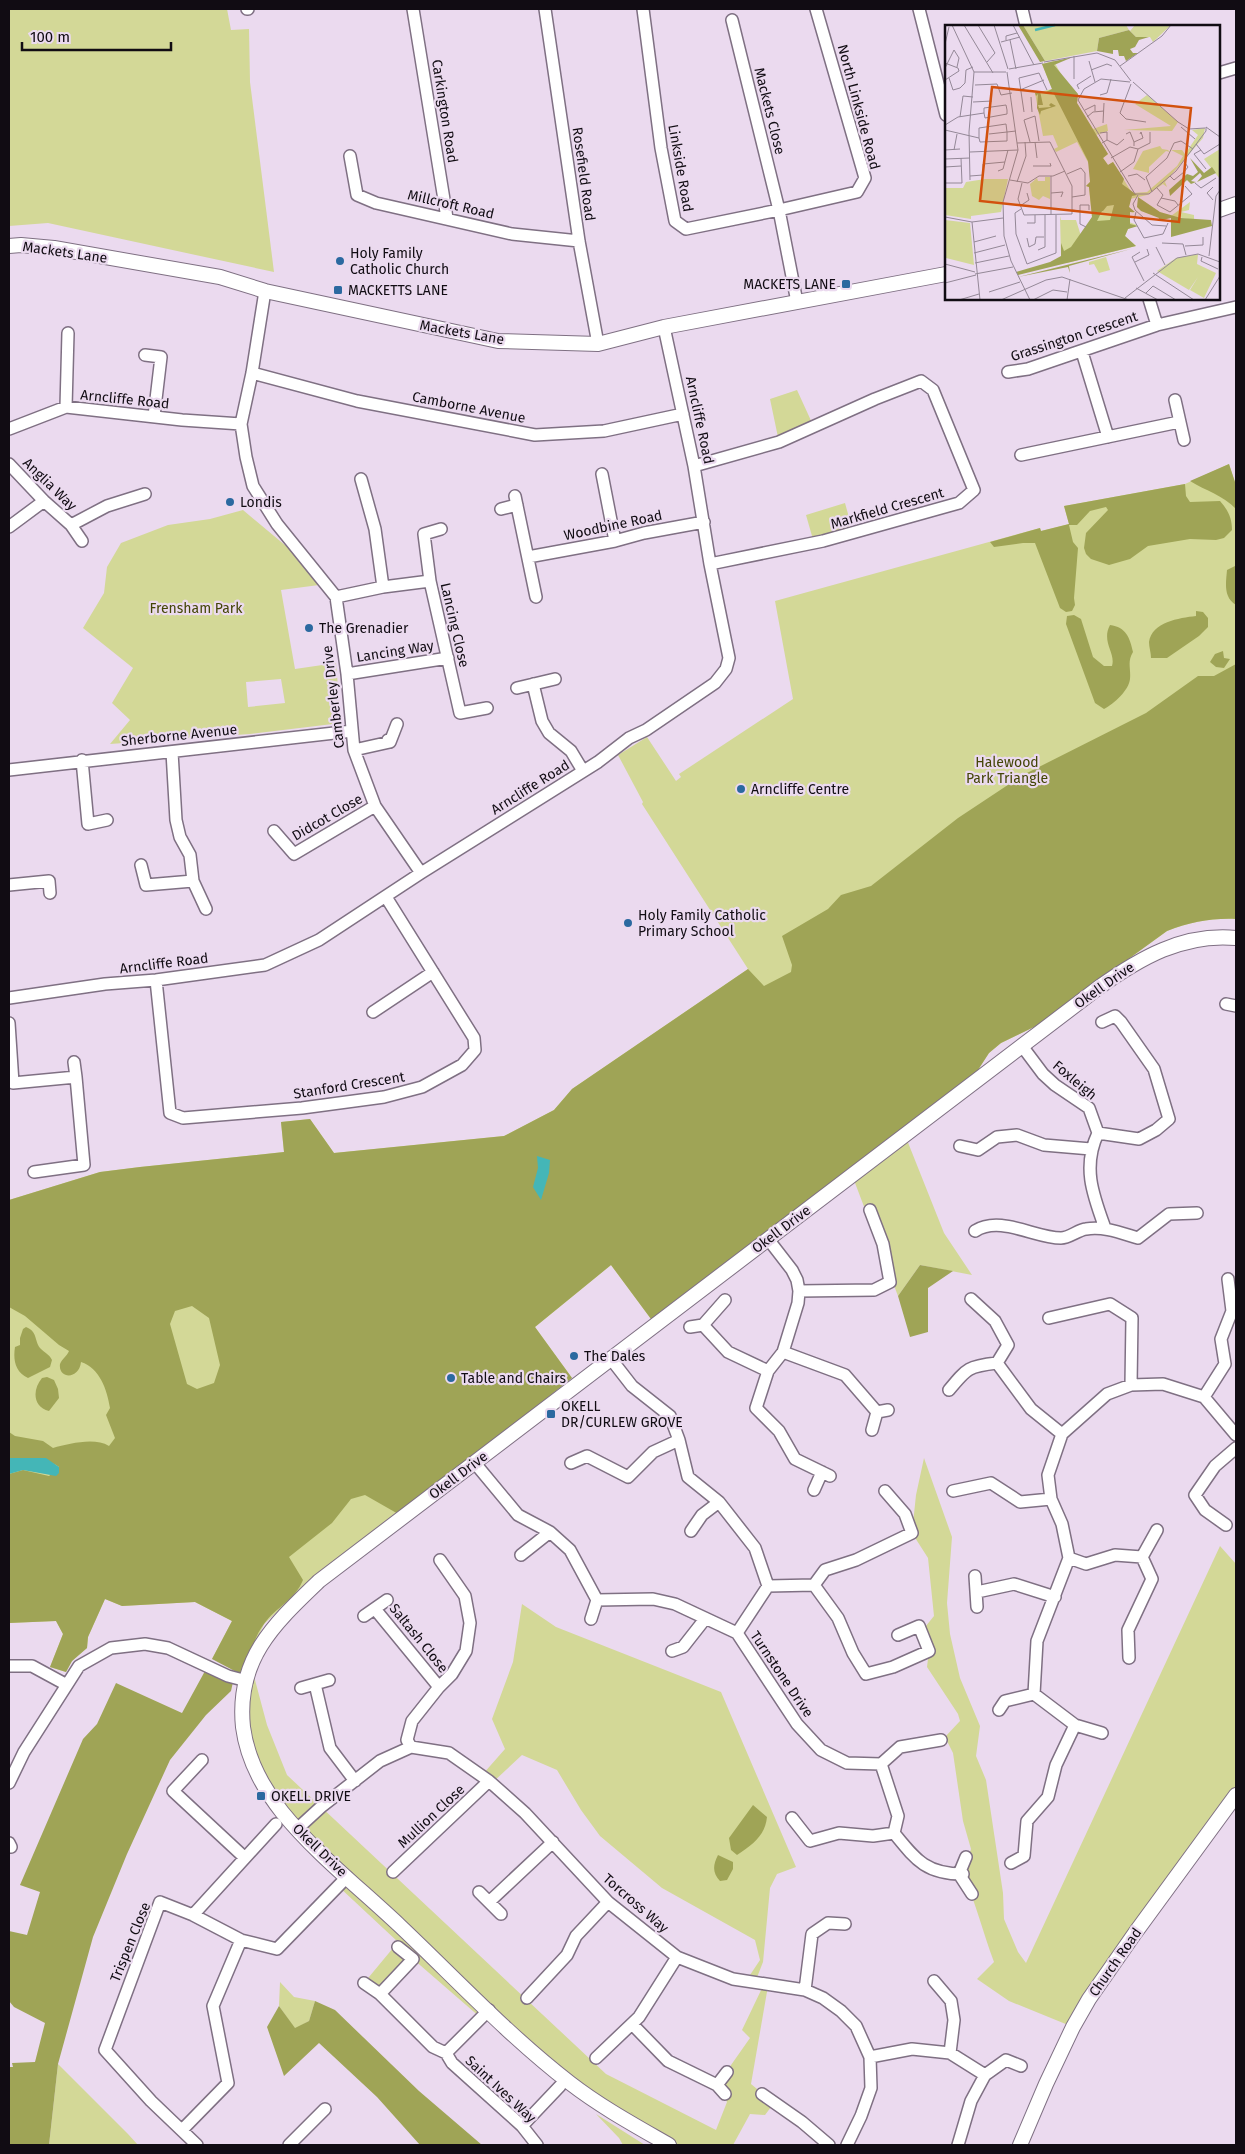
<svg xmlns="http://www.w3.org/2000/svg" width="1245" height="2154" viewBox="0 0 1245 2154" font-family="'Fira Sans',sans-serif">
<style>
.green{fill:#d3d897;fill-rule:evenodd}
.forest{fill:#9fa456;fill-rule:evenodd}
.water{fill:#44b6b7}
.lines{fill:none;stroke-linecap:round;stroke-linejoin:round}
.minor-casing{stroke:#7f7083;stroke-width:14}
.tertiary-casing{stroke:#7f7083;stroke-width:16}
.minor{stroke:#fff;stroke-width:11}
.tertiary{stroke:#fff;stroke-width:14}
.poi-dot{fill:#2b69a0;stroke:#ebdaef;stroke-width:2}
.labels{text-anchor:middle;stroke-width:4.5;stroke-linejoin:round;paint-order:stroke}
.street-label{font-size:14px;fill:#110c13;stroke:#ebdaef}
.poi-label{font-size:14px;fill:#110c13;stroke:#ebdaef;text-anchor:start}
.park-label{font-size:14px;fill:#434506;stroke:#ebdaef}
.inset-river{fill:none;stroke:#44b6b7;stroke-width:2.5}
.inset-road{fill:none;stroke:#948897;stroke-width:1}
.view{fill:#d2510d;fill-opacity:0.15;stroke:#d2510d;stroke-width:2.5}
.inset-edge{fill:none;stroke:#110c13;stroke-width:2.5}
</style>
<rect width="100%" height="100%" fill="#ebdaef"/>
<path class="green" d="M9 9H227L231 30 249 29 250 82 274 272 48 223 9 226Z
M797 390 813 425 779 442 770 399Z
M1229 464 1236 485V919C1211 918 1191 922 1167 931L1036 1026 1001 1043 989 1053 976 1073 651 1319 611 1265 535 1327 572 1378 299 1591 264 1624 254 1646 212 1659 232 1621 195 1602 122 1606 105 1599 88 1637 87 1648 72 1661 66 1672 50 1667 63 1634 56 1621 9 1623V1200L100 1172 140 1167 284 1152 281 1122 310 1119 334 1153 504 1136 554 1110 572 1089 748 969 642 804 643 802 618 755 647 737 676 781 681 777 679 774 793 699 775 601 1040 528 1041 531 1069 524 1064 506 1185 484Z
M845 503 853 532 814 543 806 515Z
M243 510 292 551 319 585 281 590 295 669 336 663 341 723 250 734 110 744 130 720 112 703 133 668 83 628 104 593 107 567 121 543 168 525 210 519ZM281 679 285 703 248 707 246 682Z
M905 1135 944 1233 972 1275 920 1265 898 1296 852 1175Z
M924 1458 952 1537 947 1603 950 1634 960 1678 980 1726 976 1756 986 1780 1003 1893 1004 1919 1018 1952 1026 1963 1220 1546 1236 1564V1802L1073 2027 1009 2001 977 1979 994 1962C983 1933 976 1903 963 1874L971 1849 963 1821 953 1753 945 1737 960 1721 958 1714 927 1667 929 1651 921 1632 934 1616 928 1558 912 1533 916 1495Z
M522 1604 556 1627 721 1692 796 1867 777 1874 770 1888 763 1962 756 1980 746 1981 760 1960 755 1940 662 1888 600 1836 581 1810 557 1770 522 1755 492 1783 483 1774 505 1749 492 1719 513 1662Z
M251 1665 267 1725 287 1775 606 2074 716 2130 727 2102 717 2085 750 2038 742 2030 764 1984 768 1986 751 2084 774 2103 765 2115 750 2114 733 2145H670L603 2107 490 2010 481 2018 413 1959 380 1994 364 1983 398 1942 338 1886 348 1877 262 1782 244 1729Z
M280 1982 294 1997 315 2001 309 2021 295 2029 279 2006Z
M58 2064 128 2134 138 2145H49Z
M596 2114 645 2145H623L619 2138Z"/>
<path class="forest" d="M1229 464 1236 485V509C1223 495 1206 491 1190 481Z
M1185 484 1186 496 1190 502 1220 501C1228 510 1232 518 1232 530L1224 538 1216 540 1190 539 1148 546 1130 559 1109 565 1091 559 1086 554 1084 548 1086 533 1108 510 1106 507 1090 511 1077 525H1069L1073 542 1078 548 1074 598 1075 605 1072 611 1066 612 1060 608 1035 543H1023L994 547 990 542 1040 528 1041 531 1069 524 1064 506Z
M1235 566H1236V605C1223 597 1226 583 1227 570Z
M1196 611 1203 612 1208 618V627L1199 636 1167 658H1151C1151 653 1149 647 1149 642 1152 622 1179 618 1196 616Z
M1074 615 1081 619 1093 657 1104 666H1112C1116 653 1101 642 1110 625 1126 627 1130 638 1133 652 1127 662 1131 668 1130 679 1129 690 1114 704 1104 709L1095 703 1066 624 1067 616Z
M1223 651 1224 658 1230 659 1224 668 1216 667 1210 662 1215 654Z
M1236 664V919C1211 918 1191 922 1167 931L1036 1026 1001 1043 989 1053 976 1073 651 1319 611 1265 535 1327 572 1378 400 1515 365 1495 351 1499 332 1523 289 1557 303 1580C295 1600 276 1607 264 1624 253 1638 249 1660 244 1676L212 1659 232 1621 195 1602 122 1606 105 1599 88 1637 87 1648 72 1661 66 1672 50 1667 63 1634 56 1621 9 1623V1474L23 1470 49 1476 59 1467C44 1456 26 1460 9 1458V1432L15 1436 43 1441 53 1448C69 1444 94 1437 109 1446L115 1438 106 1415 110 1408C107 1390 100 1368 81 1362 79 1380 58 1379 60 1364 62 1359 67 1356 69 1351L59 1345 25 1316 9 1307V1200L100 1172 140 1167 284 1152 281 1122 310 1119 334 1153 504 1136 554 1110 572 1089 748 969 764 986 791 972 792 965 782 936 828 909 841 895 871 886 958 818 1023 775 1146 713 1198 676H1214ZM192 1306 209 1318 220 1365 214 1383 197 1389 187 1384 170 1324 175 1311Z
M920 1265 953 1271 928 1288V1332L910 1337 898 1296Z
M26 1327C38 1332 34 1340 40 1348 45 1353 49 1354 52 1360L50 1367 28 1378C15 1372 13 1360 15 1347L20 1345V1338L23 1329Z
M47 1377 54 1380 58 1389 59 1398 49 1411C33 1407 32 1390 42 1378Z
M205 1671 233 1682 231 1691 206 1715 170 1760 127 1854 93 1937 58 2064 49 2145H9V2067H13L12 2063 35 2062 45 2023 14 2007 9 2001V1931L27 1935 40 1892 20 1885 83 1739 97 1724 116 1683 182 1713Z
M753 1805 767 1817C765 1836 753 1844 737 1855L731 1850 729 1838Z
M718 1855 733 1862V1869L727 1880 720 1881C712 1872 713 1865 718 1855Z
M315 2001 335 2010 419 2091 482 2145H420L377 2097 319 2043 284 2076 267 2027 279 2006 295 2028 309 2021Z"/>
<path class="water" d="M537 1156 550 1160 549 1173 541 1200 533 1187 538 1168Z
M9 1458H46L59 1467V1473L56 1476 23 1470 9 1474Z"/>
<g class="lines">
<g class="minor-casing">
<path id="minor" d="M247 9H248
M413 9 447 218
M545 9 579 241 598 344
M643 9 661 148 675 221 686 229 779 210 797 302
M919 9 946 115
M1022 9 1026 26
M732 20 779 210 857 192 865 178 816 9
M1219 73 1236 68
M350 156 357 195 376 203 512 234 579 241
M265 291 252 373 241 424 246 457 253 486 277 524 336 597 347 674 354 750 375 806 421 873
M1149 299 1157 325
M1082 352 1108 437
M145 355 161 357 154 416
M1008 372 1028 369 1157 325 1236 307
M252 373 357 401 535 435 604 431 683 414
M1175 400 1184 440
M66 407 68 333
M9 429 66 407 182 420 241 424
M1021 455 1179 422
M9 464 44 501 71 525 107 506 145 494
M694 466 779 442 875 399 921 381 933 390 974 490 959 503 823 541 710 564
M602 474 615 541
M361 479 375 529 383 587
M515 496 536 597
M501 509 517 505
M71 525 82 541
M9 527 44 501
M441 529 424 534 430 581 460 713 487 708
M528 557 615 541 644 533 704 522
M336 597 383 587 430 581
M347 674 448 658
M533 684 542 721 549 733 571 751 583 771
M517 688 555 679
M390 742 397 724
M354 750 390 742 388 740
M82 760 88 824 107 820
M9 770 352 731
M274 831 294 854 375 806
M141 865 146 885 193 881 190 855 180 837 176 820 172 752
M193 881 206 909
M9 885 49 881 50 893
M156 980 170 1113 183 1118 302 1108 384 1097 422 1087 462 1065 475 1050 474 1038 386 897
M9 998 105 984 156 980 265 965 319 940 421 873 598 762 629 738 646 730 715 683 726 669 729 658 710 564 694 466 664 327
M1226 1004 1236 1006
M373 1012 433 972
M9 1023 13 1083 76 1077 84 1165 34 1172
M1022 1046 1043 1074 1055 1085 1089 1108 1098 1133C1082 1167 1093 1195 1105 1228
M74 1062 76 1077
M1098 1133 1139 1139 1156 1130 1169 1119 1154 1069 1121 1022 1115 1016 1102 1022
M960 1146 978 1150 997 1137 1017 1135 1044 1145 1091 1149
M975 1231C1000 1215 1035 1238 1061 1238 1069 1238 1078 1230 1086 1229 1104 1226 1121 1233 1138 1238L1169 1214 1197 1213
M768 1239 792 1270 797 1280 799 1291 798 1303 783 1352 768 1371 756 1408 779 1431 795 1459 830 1476
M799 1291 874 1290 890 1282 883 1244 870 1210
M971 1299 995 1321 1008 1345 997 1363
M725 1300 703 1325 728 1352 768 1371
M1049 1318 1110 1304 1132 1318 1131 1385
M690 1327 703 1325
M783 1352 845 1375 877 1412 888 1410
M611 1359 632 1386 670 1416 679 1440 688 1477 719 1502 755 1548 768 1586 737 1633
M949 1390C967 1368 969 1366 997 1363L1031 1409 1062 1434
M1204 1397 1225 1364 1221 1339 1232 1311 1228 1279
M872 1430 877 1412
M474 1462 518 1515 550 1532 570 1550 597 1600 653 1599 675 1604 737 1633 797 1724 821 1750 847 1763 881 1764 900 1747 941 1740
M571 1463 587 1456 628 1477 653 1452 679 1440
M814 1490 822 1472
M953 1491 991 1483 1020 1502 1051 1499
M1226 1525 1205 1510 1195 1495 1215 1466 1236 1448
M691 1531 702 1515 719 1502
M521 1555 550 1532
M1069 1558 1086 1564 1115 1555 1142 1557 1157 1530
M975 1576 977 1607
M814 1585 825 1570 856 1560 912 1533 905 1514 885 1491
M768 1586 814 1585 838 1618 853 1653 866 1674 893 1667 929 1651 919 1626 898 1635
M977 1592 1014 1584 1055 1597
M375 1609 439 1687
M364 1616 387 1600
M591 1619 597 1600
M672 1651 683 1647 705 1619
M1129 1658 1128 1630 1152 1579 1142 1557
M9 1666H32L67 1685
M315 1684 330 1748 355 1781
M301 1688 329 1680
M1034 1694 1037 1641 1069 1558 1062 1524 1051 1499 1048 1475 1062 1434 1107 1394 1131 1385 1163 1384 1204 1397 1236 1435
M1034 1694 1075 1725 1102 1733
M999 1710 1005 1701 1034 1694
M411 1747 407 1740 412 1721 439 1687 452 1674 466 1651 470 1623 465 1596 440 1560
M202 1760 173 1791 244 1857
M881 1764 898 1816 894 1833C916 1860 926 1874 963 1874
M9 1783 24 1752 79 1666 111 1648 145 1644 168 1648 228 1676 247 1681
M792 1818 810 1841 839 1833 873 1836 894 1833
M297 1829 321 1807 380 1761 411 1747 449 1753 489 1781 525 1813 608 1902 677 1957 733 1979 805 1990 823 1998 841 2011 856 2026 870 2057 871 2088 861 2116 847 2145
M9 1843 11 1847
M966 1857 959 1874 972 1894
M1011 1863 1024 1856 1027 1821 1048 1797 1056 1765 1075 1725
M393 1872 489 1781
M479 1892 501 1914
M489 1902 553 1842
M193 1915 276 1824
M398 1947 413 1959 380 1994 433 2047 446 2053
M934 1981 951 2001 954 2020 950 2053
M364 1983 380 1994
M805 1990 812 1934 828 1923 845 1924
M527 1998 567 1955 576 1936 608 1902
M489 2010 446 2053 452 2063 522 2126 537 2145
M632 2024 668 2061 717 2085 725 2094
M870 2057 912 2049 950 2053 985 2075
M596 2058 639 2017 677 1957
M717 2085 727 2072
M762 2094 802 2122 829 2145
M522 2126 560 2086
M182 2130 228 2083 213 2006 241 1940
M197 2145 151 2101 105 2050 160 1902 193 1915 241 1940 277 1949 347 1877
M289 2145 325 2109
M958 2145 971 2101 985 2075 1006 2060 1021 2066"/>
</g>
<g class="tertiary-casing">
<path id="tertiary" d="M1219 210 1236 204
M9 246 21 245 54 248 220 277 265 291 498 341 598 344 664 327 946 274
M669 2145C636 2126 601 2107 570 2083 509 2036 456 1979 400 1926 361 1889 316 1854 282 1812 263 1788 247 1758 243 1727 236 1659 274 1624 319 1581L1098 988C1140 958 1183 933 1236 938
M1020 2145 1046 2084 1073 2027 1089 1999 1135 1933 1236 1795"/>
</g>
<use href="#minor" class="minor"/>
<use href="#tertiary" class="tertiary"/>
</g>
<g class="poi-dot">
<circle cx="340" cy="261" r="5"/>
<rect x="841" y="279" width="10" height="10" rx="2.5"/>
<rect x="333" y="285" width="10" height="10" rx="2.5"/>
<circle cx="230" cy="502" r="5"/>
<circle cx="309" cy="628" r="5"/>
<circle cx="741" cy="789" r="5"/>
<circle cx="628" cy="923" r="5"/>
<circle cx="574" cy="1356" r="5"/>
<circle cx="451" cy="1378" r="5"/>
<rect x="546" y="1409" width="10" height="10" rx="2.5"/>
<rect x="256" y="1791" width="10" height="10" rx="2.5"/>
</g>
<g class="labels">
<g class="street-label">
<text transform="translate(859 107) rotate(75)" y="5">North Linkside Road</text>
<text transform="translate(445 111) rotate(81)" y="5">Carkington Road</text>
<text transform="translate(770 111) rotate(76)" y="5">Mackets Close</text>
<text transform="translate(681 168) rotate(80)" y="5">Linkside Road</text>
<text transform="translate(584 174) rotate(82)" y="5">Rosefield Road</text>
<text transform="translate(451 204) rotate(13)" y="5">Millcroft Road</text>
<text transform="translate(65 252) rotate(8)" y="5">Mackets Lane</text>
<text transform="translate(462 332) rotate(10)" y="5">Mackets Lane</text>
<text transform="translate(1074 336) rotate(-18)" y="5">Grassington Crescent</text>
<text transform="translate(125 399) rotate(6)" y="5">Arncliffe Road</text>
<text transform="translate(469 407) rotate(11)" y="5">Camborne Avenue</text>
<text transform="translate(700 420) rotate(78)" y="5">Arncliffe Road</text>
<text transform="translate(50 484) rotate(44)" y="5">Anglia Way</text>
<text transform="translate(887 508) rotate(-16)" y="5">Markfield Crescent</text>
<text transform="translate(613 525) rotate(-12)" y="5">Woodbine Road</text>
<text transform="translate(455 625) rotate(77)" y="5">Lancing Close</text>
<text transform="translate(395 651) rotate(-9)" y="5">Lancing Way</text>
<text transform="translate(333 697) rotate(-97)" y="5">Camberley Drive</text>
<text transform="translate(179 735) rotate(-6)" y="5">Sherborne Avenue</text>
<text transform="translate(530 787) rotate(-32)" y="5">Arncliffe Road</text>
<text transform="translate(327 817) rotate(-30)" y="5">Didcot Close</text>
<text transform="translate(164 963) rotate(-7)" y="5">Arncliffe Road</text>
<text transform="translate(1104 985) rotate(-35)" y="5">Okell Drive</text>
<text transform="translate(1075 1080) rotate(40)" y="5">Foxleigh</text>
<text transform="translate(349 1085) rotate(-9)" y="5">Stanford Crescent</text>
<text transform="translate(781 1229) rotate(-37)" y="5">Okell Drive</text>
<text transform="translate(458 1475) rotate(-37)" y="5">Okell Drive</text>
<text transform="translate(419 1638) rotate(51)" y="5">Saltash Close</text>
<text transform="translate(782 1674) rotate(56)" y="5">Turnstone Drive</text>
<text transform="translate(431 1816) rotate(-43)" y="5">Mullion Close</text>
<text transform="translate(320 1850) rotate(44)" y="5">Okell Drive</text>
<text transform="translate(636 1903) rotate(41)" y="5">Torcross Way</text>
<text transform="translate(130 1942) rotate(-68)" y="5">Trispen Close</text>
<text transform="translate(1115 1962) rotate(-55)" y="5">Church Road</text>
<text transform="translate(501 2089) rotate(43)" y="5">Saint Ives Way</text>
</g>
<g class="poi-label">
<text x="350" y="258">Holy Family<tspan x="350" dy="16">Catholic Church</tspan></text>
<text x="836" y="289" text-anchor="end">MACKETS LANE</text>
<text x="348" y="295">MACKETTS LANE</text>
<text x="240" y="507">Londis</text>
<text x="319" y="633">The Grenadier</text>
<text x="751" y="794">Arncliffe Centre</text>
<text x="638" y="920">Holy Family Catholic<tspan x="638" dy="16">Primary School</tspan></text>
<text x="584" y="1361">The Dales</text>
<text x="461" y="1383">Table and Chairs</text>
<text x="561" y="1411">OKELL<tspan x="561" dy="16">DR/CURLEW GROVE</tspan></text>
<text x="271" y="1801">OKELL DRIVE</text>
</g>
<g class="park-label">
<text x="196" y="613">Frensham Park</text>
<text x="1007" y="767">Halewood<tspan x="1007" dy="16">Park Triangle</tspan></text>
</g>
</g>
<g transform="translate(945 25)">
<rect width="275" height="275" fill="#ebdaef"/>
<path d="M78 0H181L184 5 154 13 152 26 100 36ZM190 0H226L208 17 205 12H191L185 6ZM109 36 120 57 133 69 132 78 148 104 162 99 163 106 151 110 163 129 158 133 163 140 168 137 187 168 202 167 232 141 238 131 226 125H237L240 129 253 110 247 105 260 103 258 113 220 157 222 162 218 159 202 170 185 174 184 182 189 188 185 187 184 197 192 200 183 204 180 211 191 221 122 238 116 231 115 191 116 195H131L136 211 147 192 144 162 141 161 145 157V141L132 117 111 127 109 124 113 122 108 110 98 111 90 68 107 64 97 39ZM202 70 233 97 227 106 179 105 226 101 190 79ZM215 121 217 124 223 125 225 127 221 126 204 142V148L188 144 198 126ZM275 124V154L259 134ZM100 152H105V174L98 171 94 175 87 171 85 159 92 153 93 156H100ZM40 154H63L56 187 26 191V194L0 190V163H18L21 157ZM245 177 244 185 236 187 249 190V195L226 191ZM0 195 25 198 29 240 1 233ZM253 229 252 239 271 248 259 273 245 265 253 252 244 265 212 246 231 233ZM161 232 165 245 154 248 149 239 144 240V237Z" fill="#d3d897"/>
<path d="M73 0H78L100 36 95 37ZM184 5 191 12H204L194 15 190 22 185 24 188 28H193L181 36 179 31H174L173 25H168V29L152 26 154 13ZM128 32 109 40 133 69 132 78 163 129 158 133 163 140 168 137 179 154 177 159 192 170 187 171 184 182 190 187H185V199L193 201 183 204 180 211 191 221 73 250 71 247 105 237 116 231V218L119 226 126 222 147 192 144 162 141 161 145 157 143 136 108 67 99 68 107 64 97 39ZM169 180 165 195 152 196 157 186H165H158L162 181ZM95 66 98 80H93L94 83 106 82 104 80 106 78 111 81 96 86 95 90 92 83 93 69 91 71 90 68ZM245 133 259 148 267 142 271 148 252 157 257 151 255 148 246 156 251 157 246 159 242 155 225 171 224 165 242 149 248 151 253 147ZM193 172 215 187 236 193 266 195 267 201 226 212V193L213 196 214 193 196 186 192 182ZM186 224 124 241 125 248 123 242 73 252Z" fill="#9fa456" fill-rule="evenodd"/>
<path class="inset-river" d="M90 5 110 0"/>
<path class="inset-road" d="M7 0 29 47 24 107 25 155M19 0 48 48M33 0 50 28 42 37M49 0 63 44M68 0 89 40M61 15V11L72 8M65 15 71 44M56 17 75 12M0 19 4 2M144 36 150 57M99 37 152 28 170 35 186 56M175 41 217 11 226 0M0 43 9 25 14 33 12 42M64 44 98 38M146 45 162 39 167 41M29 47H61M62 47 73 125 58 177 59 211 66 236 85 275M4 53 8 65 15 63 20 58 21 45 28 42M129 54V31M0 55 14 46 13 43 0 38M185 57 156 54 139 64 133 75 190 169H204L231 146 261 106V102L275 112M188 57 233 97 244 104 260 103M186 59 175 88 181 94 201 97M30 60 52 59 56 70 67 68M134 64 132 60 146 51M75 65 99 55M155 70 162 68 166 54M86 72 87 87M28 77 47 76M140 85 150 80V86M79 87 74 53 94 48 102 65M39 88 40 93 62 89V85M39 88V83L61 80 62 85M15 92 18 71 28 72M142 92 148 87 159 86M158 98 159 78M0 100 13 92 39 88M236 102 250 114M0 105 34 113M155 108 162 107V115M181 109 185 107 189 117M34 113V103L61 99 62 107 44 109M34 113 35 117 62 116V107L71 106M85 117 79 95 90 91 94 116M90 117 92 133M72 118 105 117 127 161V189L79 190 73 174 77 158M157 118 162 115 172 120 179 114M251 119 259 129 275 119M189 121V117L198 113 196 107 195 109M0 125 15 124M9 125 12 109M256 125 249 129 261 144M25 127 73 125M166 133 185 122 193 124M0 134 25 133M88 141H106L105 138M0 142 16 141M53 146 58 144 63 125M175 147 189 137 193 124 205 118V107M122 149 136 143 140 148V170L127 172M25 151 38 150V139L60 137M106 151V190M183 151 192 149 200 155M225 151 229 155 239 147 243 142 240 138M65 155 83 158 94 151H108L120 146M72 157 81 131 80 117M0 158H17L16 133M250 158 256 163 271 153M212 163 218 170 212 180 225 187 247 169 240 161M207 167 201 152 222 133 229 118 236 116 248 124M106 168 118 167 116 172M193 170 188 179 190 185 207 200 221 201M216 173 230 176 233 180M268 175 262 168 268 162M75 181 84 175 82 168M76 184 70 188 71 209 82 239 111 228V190M127 185 135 186V180H144V185M135 186V199L141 202M191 187 189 195 199 213 218 209 223 198M0 192 27 197 35 275M27 197 58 193M82 198H90V190M82 213 84 222 90 219 91 212H99M29 217 51 211M217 218 238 219 241 230M240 221 258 220V212M211 222 220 240M93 225 100 222V190M195 227 187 232 199 256M29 228 60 220M264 231 271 171 275 165M257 232 256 236 273 244M190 237 204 230 202 224M30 238 64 231M0 239 30 247M208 248 249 275M30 249 68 242M0 258 31 250M191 263 213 275M44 267 75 257M201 268 208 261 231 275M180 273 232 233 253 229 275 237M14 275 34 269M56 275 101 255 117 252 184 275M88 275 108 265 122 267M122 275 125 254M260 275 275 251"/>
<path class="view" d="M47 62 246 83 234 197 35 176Z"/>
<rect width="275" height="275" class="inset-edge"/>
</g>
<rect width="1245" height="2154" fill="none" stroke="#110c13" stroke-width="20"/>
<path d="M22 42v8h149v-8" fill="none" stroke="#110c13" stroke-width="2.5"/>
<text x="30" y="42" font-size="15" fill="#110c13" stroke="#ebdaef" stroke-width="4" paint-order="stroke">100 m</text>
</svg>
